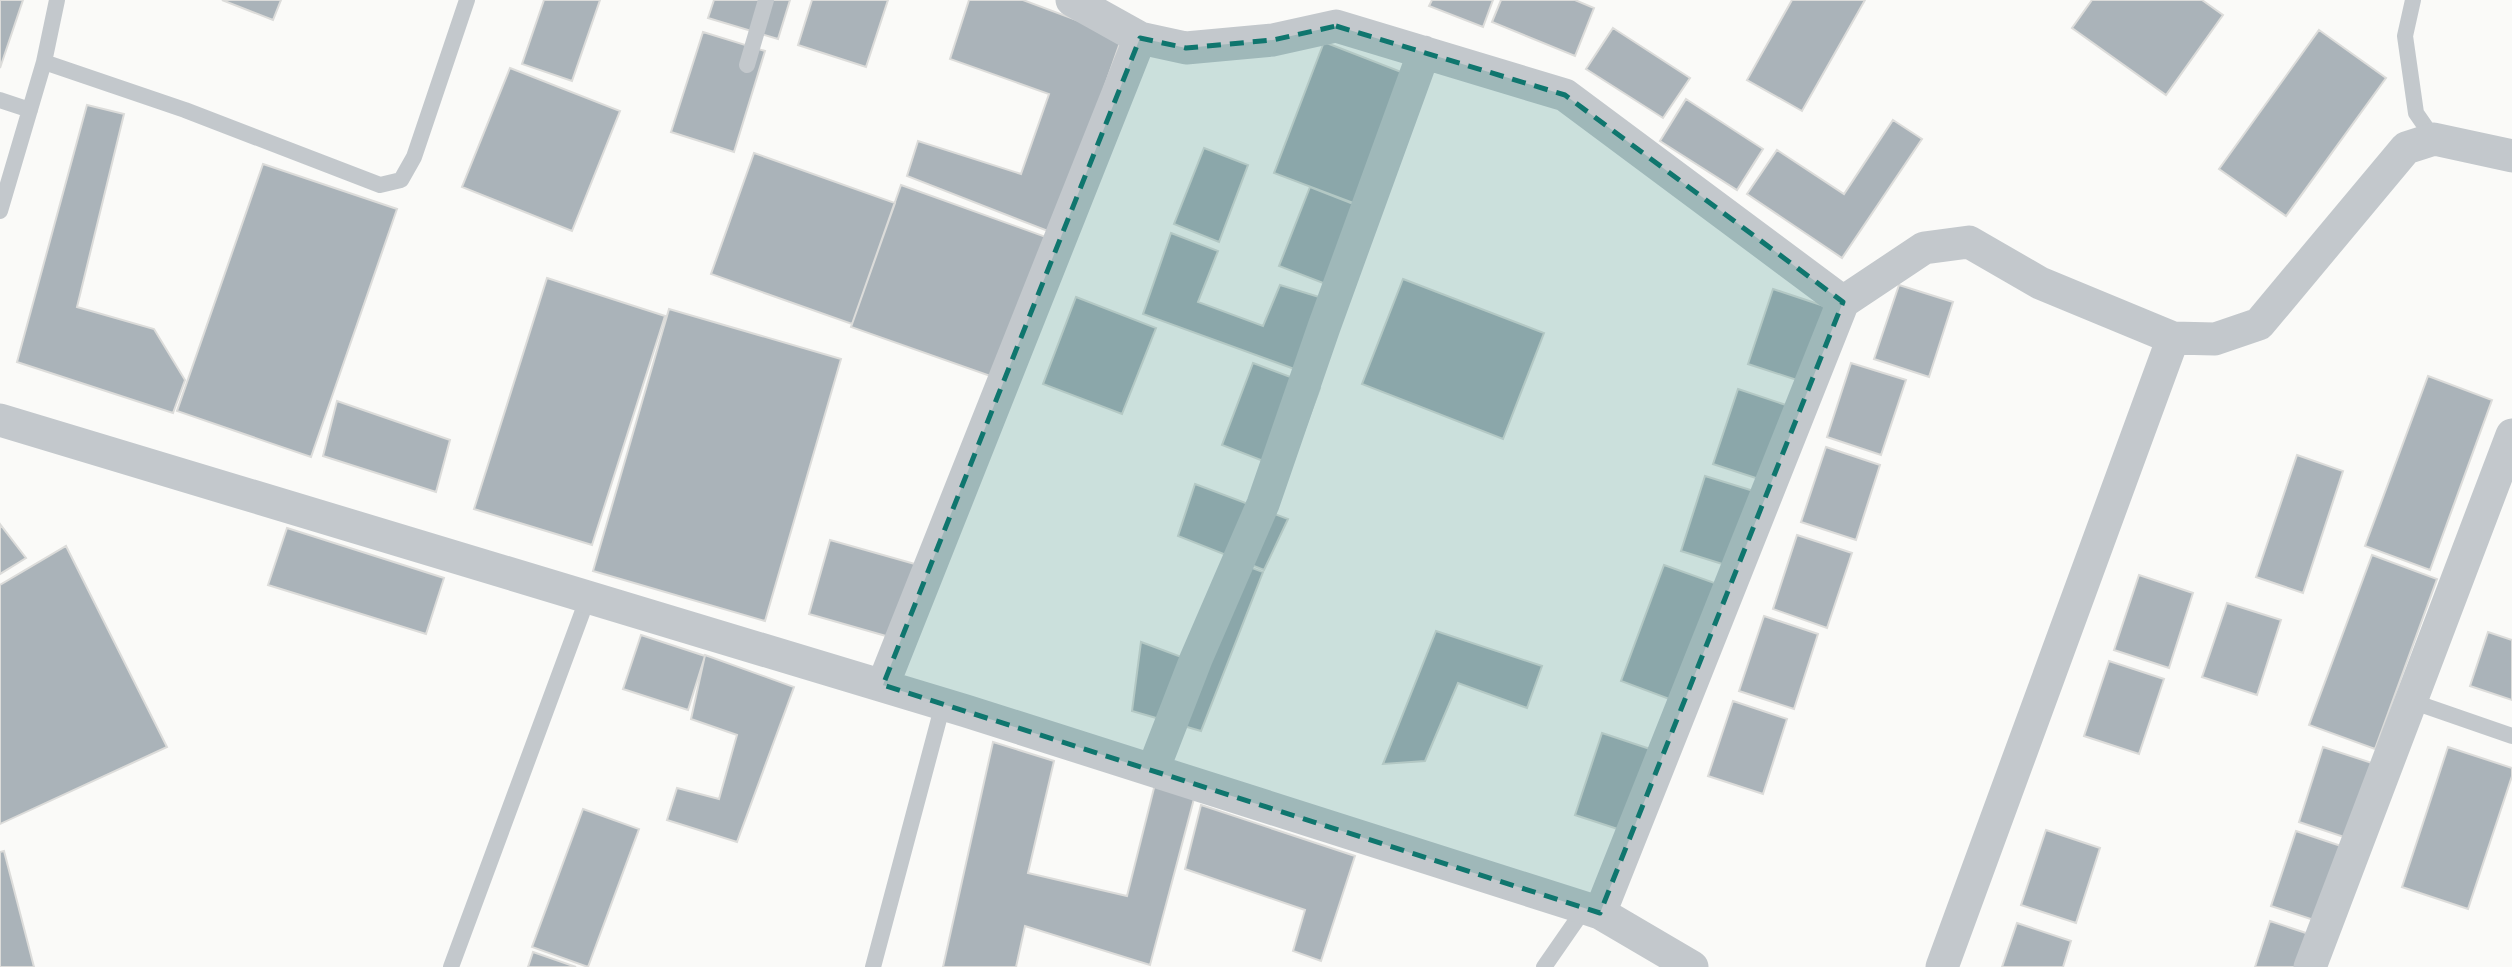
<svg xmlns="http://www.w3.org/2000/svg" width="2512" height="967" viewBox="0 0 2512 967" font-family="Figtree,sans-serif">
<style>
.building{fill:#aab3b9;stroke:#dcdcda;stroke-width:2}
.lines{fill:none;stroke-linecap:round;stroke-linejoin:round}
.service{stroke:#c3c8cc;stroke-width:16}
.minor{stroke:#c3c8cc;stroke-width:33}
.marked{fill:#0f766e;fill-opacity:0.2;stroke:#0f766e;stroke-width:5;stroke-dasharray:14 9;stroke-linejoin:round}
</style>
<rect width="100%" height="100%" fill="#fafaf8"/>
<path class="building" d="M0 0H23L0 68Z
M222 0H281L273 20Z
M544 0H600L572 81 522 64Z
M714 0H790L778 39 708 18Z
M812 0H888L866 67 798 45Z
M969 0H1023L1122 37 1053 233 907 176 918 141 1021 174 1049 94 950 59Z
M1432 0H1493L1483 27 1429 6Z
M1501 0H1575L1594 8 1575 56 1492 22Z
M1792 0H1865L1802 111 1747 80Z
M2092 0H2202L2223 15 2166 95 2072 28Z
M1613 28 1690 78 1663 118 1586 69Z
M2319 30 2386 78 2286 216 2219 169Z
M703 32 765 51 734 152 671 132Z
M1324 42 1427 82 1377 212 1274 173Z
M510 68 620 111 572 231 462 187Z
M1686 99 1763 149 1737 190 1660 141Z
M87 105 124 114 77 307 154 329 185 380 173 413 17 362Z
M1893 120 1922 139 1842 258 1747 194 1777 150 1844 194Z
M1204 148 1248 165 1219 242 1174 224Z
M754 153 895 203 852 324 711 274Z
M263 164 397 209 311 457 177 411Z
M901 185 1046 237 996 378 851 327Z
M1310 187 1379 214 1349 293 1279 266Z
M1171 233 1218 251 1198 302 1263 326 1280 285 1345 305 1319 378 1143 314Z
M547 278 665 316 592 545 474 509Z
M1403 279 1544 333 1503 439 1362 384Z
M1899 285 1953 302 1929 377 1874 359Z
M1773 289 1827 307 1803 382 1748 364Z
M1076 297 1156 328 1122 414 1043 384Z
M669 309 841 359 765 621 593 571Z
M1253 363 1320 388 1289 471 1222 445Z
M1851 363 1906 380 1881 455 1827 437Z
M2428 376 2492 400 2430 570 2365 546Z
M1738 389 1792 407 1768 482 1713 464Z
M337 401 450 440 436 492 323 456Z
M1826 447 1880 465 1856 540 1801 522Z
M2297 455 2343 471 2303 593 2256 577Z
M1705 476 1760 493 1735 568 1681 551Z
M1195 484 1288 519 1264 570 1178 536Z
M0 524 26 558 0 574Z
M287 528 444 578 426 634 268 585Z
M1797 535 1852 553 1827 628 1773 609Z
M830 540 936 570 914 644 809 614Z
M66 546 167 747 0 824V585Z
M2372 555 2437 579 2375 749 2309 725Z
M1231 560 1263 572 1201 731 1132 711 1141 642 1192 661Z
M1664 565 1723 586 1680 703 1621 681Z
M2139 575 2193 593 2169 668 2114 650Z
M2227 603 2281 620 2257 695 2202 677Z
M1764 616 1818 634 1794 709 1739 691Z
M1436 631 1542 666 1527 708 1458 683 1425 761 1383 764Z
M2488 632 2512 640V700L2470 686Z
M641 635 705 656 688 710 623 689Z
M705 655 794 687 737 842 667 820 677 788 719 799 737 735 691 719Z
M2109 661 2164 679 2139 754 2084 736Z
M1733 701 1787 719 1763 794 1708 776Z
M1602 733 1662 753 1636 835 1575 815Z
M993 742 1054 761 1028 873 1127 896 1155 784 1195 795 1150 965 1025 926 1016 967H943Z
M2323 747 2378 765 2353 840 2299 822Z
M2448 747 2512 768V776L2468 909 2402 887Z
M1201 805 1355 856 1321 961 1293 951 1305 910 1185 869Z
M583 809 639 829 588 967 532 947Z
M2046 830 2100 848 2076 923 2021 905Z
M2296 831 2350 849 2326 924 2271 906Z
M4 851 34 967H0V852Z
M2270 921 2324 939 2315 967H2255Z
M2017 923 2071 941 2063 967H2002Z
M533 952 576 967H528Z"/>
<g class="lines">
<path class="service" d="M57 0 44 62 185 110 380 185 401 180 414 157 467 0
M2413 0 2405 36 2416 113 2434 139
M747 65 766 0
M0 100 30 110
M0 211 44 62
M2411 701 2512 736
M451 967 588 597
M873 967 943 704
M1544 967 1585 908"/>
<path class="minor" d="M1072 0 1140 38 1186 48 1273 40 1336 26 1565 95 1843 302 1600 913
M1843 302 1924 248 1969 242 2040 283 2173 338 2215 339 2259 324 2406 148 2434 139 2512 156
M0 420 966 711 1585 908 1600 913 1692 967
M883 685 1140 38
M1153 770 1196 659 1263 504 1324 327 1424 52
M1942 967 2173 338
M2310 967 2512 435"/>
</g>
<path class="marked" d="M1336 26 1565 95 1843 302 1600 913 883 685 1140 38 1186 48 1273 40Z"/>
</svg>
